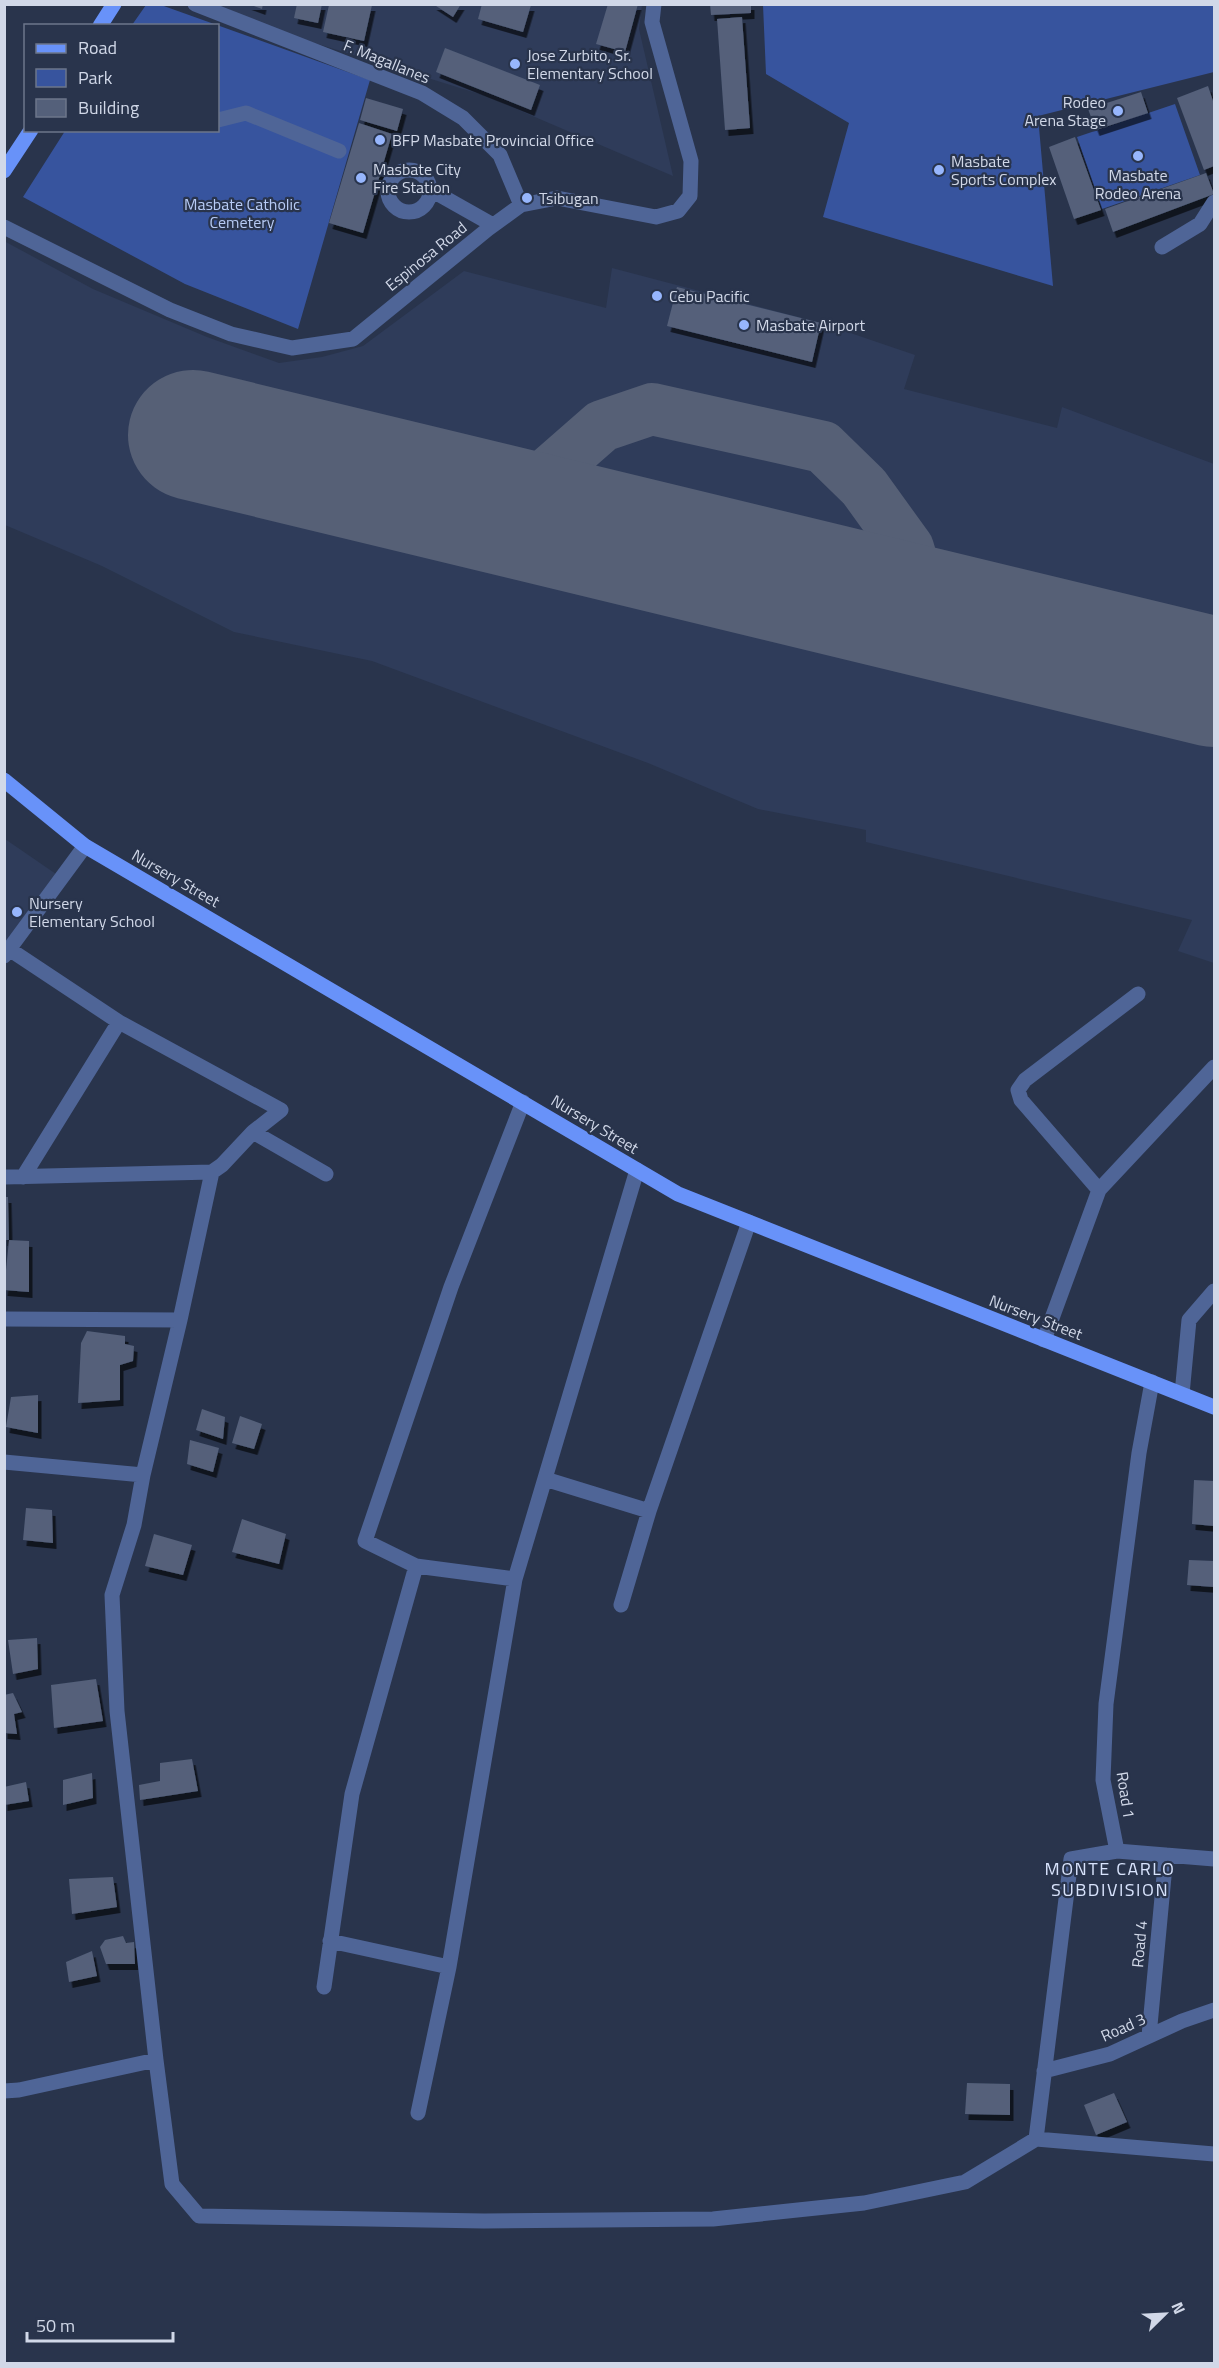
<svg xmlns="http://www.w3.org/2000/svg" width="1219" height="2368" viewBox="0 0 1219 2368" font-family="'Titillium Web',sans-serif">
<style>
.built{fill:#2f3c5a}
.green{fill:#37549e}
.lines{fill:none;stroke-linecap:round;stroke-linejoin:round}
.taxiway{stroke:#566076;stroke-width:52}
.runway{stroke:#566076;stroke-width:130}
.building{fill:#54607a;filter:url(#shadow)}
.minor{stroke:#4f6597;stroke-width:15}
.major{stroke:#6892f9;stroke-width:15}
.poi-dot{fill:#97b6fd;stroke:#29344c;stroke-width:2}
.labels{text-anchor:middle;stroke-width:4.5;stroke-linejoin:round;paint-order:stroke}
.poi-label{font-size:16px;fill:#d1d8e8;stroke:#29344c;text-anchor:start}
.street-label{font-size:16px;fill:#d1d8e8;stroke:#29344c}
.park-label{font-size:16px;fill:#b7cbf5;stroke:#29344c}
.neighbourhood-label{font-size:18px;letter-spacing:1.5px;fill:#d8e3fc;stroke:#29344c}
</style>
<defs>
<filter id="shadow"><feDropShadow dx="3.5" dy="6" stdDeviation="0" flood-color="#0009"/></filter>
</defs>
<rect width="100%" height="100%" fill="#29344c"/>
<path class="built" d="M209 5H642L639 29 673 176 486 96 279 32Z
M4 241 93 289 207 337 279 363 322 357 363 346 464 271 606 308 612 268 821 323 915 355 904 389 1057 428 1062 407 1214 464V963L1178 951 1192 920 866 842V830L758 809 648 763 372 661 234 632 102 566 5 525Z
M5 839 56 874 5 950Z"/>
<path class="green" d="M146 5H161L370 80 298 329 185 284 23 197 65 131 218 130V26L132 25Z
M763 5H1214V72L1038 116 1053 286 823 217 849 123 766 74Z
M1175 104 1200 175 1102 209 1077 137Z"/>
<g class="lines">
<path class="taxiway" d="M487 506 546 475
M558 523C549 507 539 493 546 475L602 426 652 409 823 447 864 487 908 548 924 601 934 615
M869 599 899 575 908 548"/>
<path class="runway" d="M193 435 1214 682"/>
</g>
<path class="building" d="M248 4H263L262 9Z
M297 4H322L318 23 294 18Z
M433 4H461L453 17Z
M482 4 531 5 523 32 478 19Z
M608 4H638L625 52 596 44Z
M710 4H751V13L711 15Z
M329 5H372L364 41 323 32Z
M742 17 750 128 725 130 717 19Z
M445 48 540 85 531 110 436 72Z
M1208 86 1214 104V166L1204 170 1177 98Z
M1141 92 1148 113 1096 130 1088 109Z
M366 98 403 109 397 131 360 120Z
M359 123 392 134 363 233 329 223Z
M1075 137 1101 210 1074 219 1049 147Z
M1206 173 1214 194 1113 232 1105 209Z
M677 287 821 323 812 362 667 326Z
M4 1197H8L9 1240 29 1241V1292L4 1290 9 1240H4Z
M87 1331 125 1336V1344L134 1346 133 1361 120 1365V1400L78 1403 81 1343Z
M38 1395V1433L6 1427 11 1397Z
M202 1409 225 1417 223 1439 196 1430Z
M240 1416 262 1424 254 1449 232 1443Z
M190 1440 219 1448 213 1472 187 1464Z
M1194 1480 1214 1481V1526L1192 1524Z
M26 1508 52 1510 53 1543 23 1540Z
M242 1519 286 1534 279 1564 232 1552Z
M154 1534 192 1545 183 1575 145 1566Z
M1189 1560 1214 1561V1587L1187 1585Z
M37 1638 38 1669 13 1674 8 1640Z
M96 1679 103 1721 54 1728 51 1685Z
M13 1693 22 1712 14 1714 17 1734 4 1733V1695Z
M192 1759 198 1791 140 1800 139 1785 160 1781V1763Z
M92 1773 93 1798 63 1805V1780Z
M26 1782 29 1801 4 1805V1787Z
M113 1877 117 1907 72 1914 69 1879Z
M123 1936 126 1943 134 1942 135 1964H106L100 1947 105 1940Z
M92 1951 97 1976 69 1982 66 1962Z
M967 2083 1010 2084V2115L965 2114Z
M1114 2093 1127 2122 1096 2135 1084 2105Z"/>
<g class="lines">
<path class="minor" d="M195 4 422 93 463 118 500 155 521 205
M218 120 246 113 339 151
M388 191a21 21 0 1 1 42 0a21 21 0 1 1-42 0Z
M431 190 493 225
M4 227 170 310 231 334 292 348 353 339 488 229 521 205 557 198 656 217 678 211 690 196 691 161 652 22 654 4
M1162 247 1200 224 1214 202
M9 949 119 1022
M4 956 85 846
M4 1177 212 1172
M23 1177 119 1022 281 1110 253 1132
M1099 1190 1021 1100 1018 1090 1025 1080 1138 994
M4 1319 180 1320
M1044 1340 1099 1190 1214 1067
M1182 1394 1189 1320 1214 1291
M4 1462 143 1475 180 1320 212 1172 222 1165 253 1132 326 1174
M545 1479 649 1511
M416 1566 515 1579
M621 1605 649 1511 749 1222
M1117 1851 1214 1859
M330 1941 449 1967
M324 1987 352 1794 416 1566 365 1541 451 1287 523 1102
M1149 2036 1166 1855
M156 2060 172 2184 199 2216 484 2221 713 2219 864 2203 965 2182 1036 2139 1214 2154
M1044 2071 1110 2054 1182 2021 1214 2010
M4 2091 19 2090 156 2060 117 1711 112 1595 134 1525 143 1475
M418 2113 449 1967 515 1579 637 1170
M1036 2139 1071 1859 1117 1851 1103 1780 1106 1704 1139 1453 1152 1382"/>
<path class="major" d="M100 26 114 4
M4 171 31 130
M4 780 85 846 678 1194 1214 1407"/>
</g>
<g class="poi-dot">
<circle cx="515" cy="64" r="6"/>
<circle cx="1118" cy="111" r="6"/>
<circle cx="380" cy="140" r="6"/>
<circle cx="1138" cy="156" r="6"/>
<circle cx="939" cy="170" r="6"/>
<circle cx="361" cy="178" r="6"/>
<circle cx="527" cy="198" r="6"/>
<circle cx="657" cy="296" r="6"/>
<circle cx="744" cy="325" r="6"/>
<circle cx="17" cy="912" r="6"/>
</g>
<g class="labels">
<g class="poi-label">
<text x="527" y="61">Jose Zurbito, Sr.<tspan x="527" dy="18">Elementary School</tspan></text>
<text x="1106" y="108" text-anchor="end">Rodeo<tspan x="1106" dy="18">Arena Stage</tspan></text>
<text x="392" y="146">BFP Masbate Provincial Office</text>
<text x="951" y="167">Masbate<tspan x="951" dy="18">Sports Complex</tspan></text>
<text x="373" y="175">Masbate City<tspan x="373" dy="18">Fire Station</tspan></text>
<text x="1138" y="181" text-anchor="middle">Masbate<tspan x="1138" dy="18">Rodeo Arena</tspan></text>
<text x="539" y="204">Tsibugan</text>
<text x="669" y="302">Cebu Pacific</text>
<text x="756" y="331">Masbate Airport</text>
<text x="29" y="909">Nursery<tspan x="29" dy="18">Elementary School</tspan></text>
</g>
<g class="street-label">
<text transform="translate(387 61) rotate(22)" y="6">F. Magallanes</text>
<text transform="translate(426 256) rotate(-39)" y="6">Espinosa Road</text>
<text transform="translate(176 878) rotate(30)" y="6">Nursery Street</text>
<text transform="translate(595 1124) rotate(31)" y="6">Nursery Street</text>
<text transform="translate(1036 1317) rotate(21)" y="6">Nursery Street</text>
<text transform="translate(1126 1795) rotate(81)" y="6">Road 1</text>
<text transform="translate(1139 1944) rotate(-85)" y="6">Road 4</text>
<text transform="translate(1123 2027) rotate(-24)" y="6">Road 3</text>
</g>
<g class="park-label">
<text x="242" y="210">Masbate Catholic<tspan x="242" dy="18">Cemetery</tspan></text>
</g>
<g class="neighbourhood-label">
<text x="1110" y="1875">MONTE CARLO<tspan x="1110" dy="21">SUBDIVISION</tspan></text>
</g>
</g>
<rect width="1219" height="2368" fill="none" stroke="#d1d8e8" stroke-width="12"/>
<rect x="24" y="24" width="195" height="108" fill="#29344c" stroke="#6c768a" stroke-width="1.5"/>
<rect x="36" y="44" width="30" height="9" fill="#6892f9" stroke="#6c768a" stroke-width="1.5"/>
<text x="78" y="54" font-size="18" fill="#d1d8e8">Road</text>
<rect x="36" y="69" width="30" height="18" fill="#37549e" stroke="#6c768a" stroke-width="1.5"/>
<text x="78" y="84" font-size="18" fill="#d1d8e8">Park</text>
<rect x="36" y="99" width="30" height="18" fill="#54607a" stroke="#6c768a" stroke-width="1.5"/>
<text x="78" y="114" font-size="18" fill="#d1d8e8">Building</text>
<g transform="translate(1165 2314) rotate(66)" stroke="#29344c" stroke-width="4.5" paint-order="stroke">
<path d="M0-4.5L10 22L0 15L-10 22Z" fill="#d1d8e8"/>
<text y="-9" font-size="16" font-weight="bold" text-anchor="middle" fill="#d1d8e8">N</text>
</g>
<path d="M27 2332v9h146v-9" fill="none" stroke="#d1d8e8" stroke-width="3"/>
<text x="36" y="2332" font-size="18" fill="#d1d8e8" stroke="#29344c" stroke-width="4.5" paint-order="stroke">50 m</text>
</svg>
